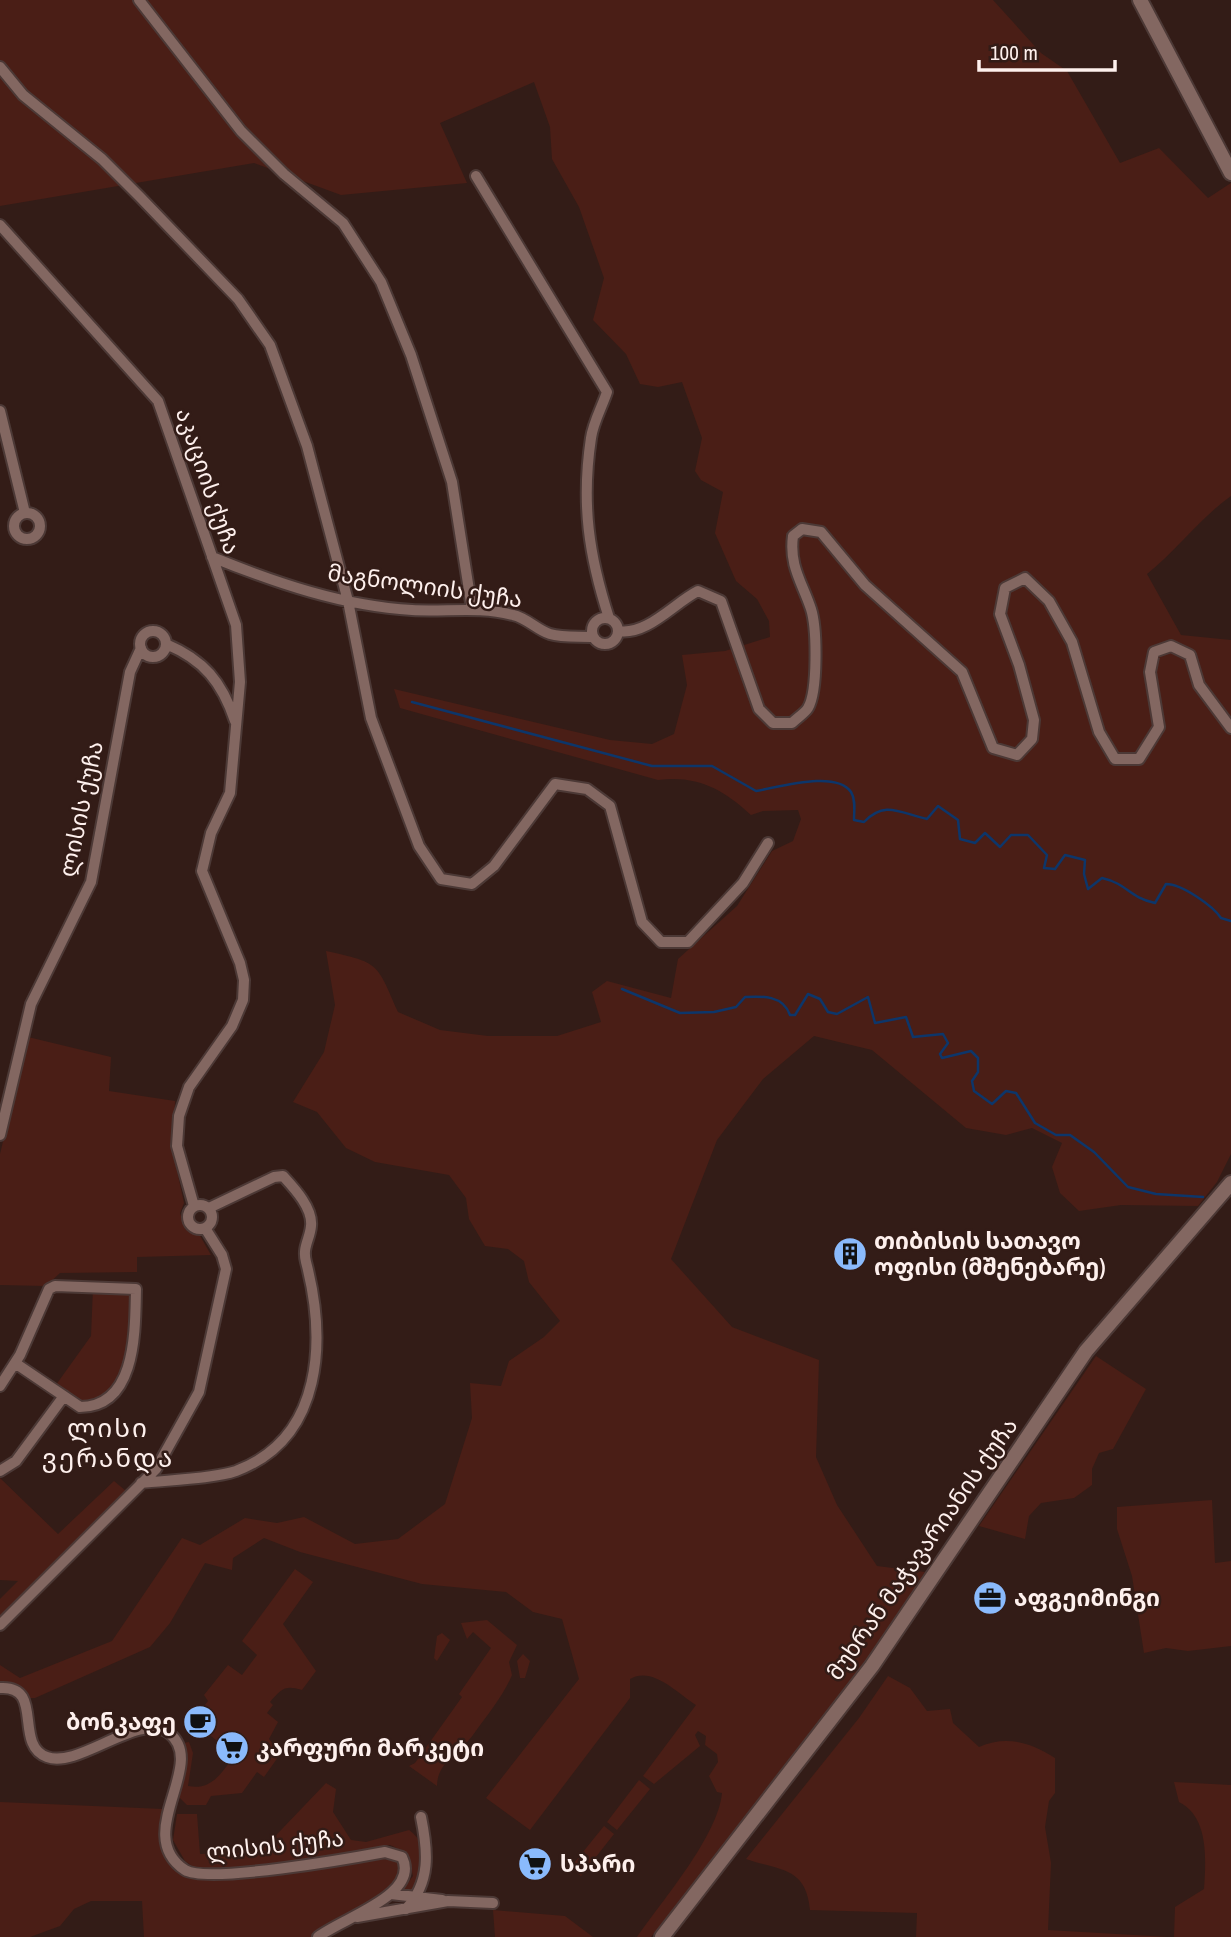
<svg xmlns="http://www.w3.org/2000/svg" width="1231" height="1937" viewBox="0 0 1231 1937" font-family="'Archivo Narrow','Noto Sans Georgian',sans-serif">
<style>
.green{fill:#4a1e16}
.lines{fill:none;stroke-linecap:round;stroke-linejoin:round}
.stream{stroke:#0d366a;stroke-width:2.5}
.street-casing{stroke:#4c3936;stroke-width:14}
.secondary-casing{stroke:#4c3936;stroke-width:18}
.street{stroke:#836761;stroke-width:10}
.secondary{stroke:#836761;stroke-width:14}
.labels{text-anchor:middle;stroke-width:5;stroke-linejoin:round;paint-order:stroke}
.street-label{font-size:23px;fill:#fef0ed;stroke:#331c17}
.poi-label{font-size:23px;font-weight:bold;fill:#fef0ed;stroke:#331c17;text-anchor:start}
.quarter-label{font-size:26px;letter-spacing:2px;fill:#fef0ed;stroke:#331c17}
</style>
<rect width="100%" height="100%" fill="#331c17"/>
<path class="green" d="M0 0H993L1041 53 1067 71 1120 163 1159 148 1208 198 1231 183V496C1200 518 1177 550 1147 574L1181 635 1231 640V1154L1217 1182 1198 1206 1121 1205 1079 1211 1060 1193 1052 1167 1062 1143 1032 1128 1006 1135 966 1128 872 1050 814 1036 763 1079 717 1140 671 1259 732 1327 819 1360 816 1457 837 1505 877 1566 925 1572 889 1631 820 1725 651 1937H637C662 1901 718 1836 722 1793L717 1792 709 1776 718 1762 717 1754 705 1745 706 1736 698 1731 695 1735 700 1746 654 1784 643 1776 696 1705C676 1692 652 1666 630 1679V1698L530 1830 486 1798 579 1679 562 1619 533 1612 506 1592 422 1584 300 1552 264 1538 233 1558 232 1570 205 1563 170 1623 150 1647 35 1698H29L24 1691 0 1683V1665L20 1678 112 1641 182 1538 200 1545 245 1518 277 1523 304 1517 355 1544 398 1539 445 1504 472 1418 470 1383 501 1386 509 1361 544 1337 560 1321 529 1282 524 1261 508 1249 485 1246 469 1219 466 1198 449 1175 375 1162 346 1148 317 1112 293 1102 324 1052 335 1005 326 951C380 963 376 962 398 1012L440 1030 488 1036H557L601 1022 592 992 607 981 671 998 678 959 737 906 772 851 793 841 801 819 798 810 763 811 751 815C723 789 697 775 658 780L400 708 394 689 610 740 652 744 674 734 687 685 682 655 725 651 770 637 769 621 757 599 736 581 715 533 723 492 701 480 695 471 702 438 682 382 658 387 640 384 626 354 593 320 604 278 579 207 552 159 550 127 534 82 440 123 467 183 341 195 254 163 0 206Z
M28 1037 111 1057 109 1091 175 1101 173 1152 184 1203 180 1213 186 1230 199 1234 211 1255 137 1257V1272L60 1273 46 1286 0 1285V1154Z
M93 1288 136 1289 135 1342 113 1394 92 1407 53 1389 91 1336Z
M1096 1356 1146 1389 1113 1449 1099 1453 1092 1469V1485L1074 1498 1041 1503 1029 1516 1025 1539 979 1526Z
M0 1478 58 1534 114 1481 126 1491 0 1617V1599L18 1581 0 1580Z
M1212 1500 1215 1563 1231 1561V1646L1188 1651 1166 1648 1144 1653 1132 1576 1117 1529V1507Z
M295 1569 313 1582 283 1624 316 1671 302 1690C285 1685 282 1688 270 1702L273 1705 267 1713 278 1722 269 1739 281 1753 264 1777 257 1772 242 1793 211 1796 206 1805H187L178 1796 185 1769 183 1743 189 1742 193 1753 188 1786C212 1791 222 1772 235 1755L192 1721 208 1701 204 1695 228 1665 242 1675 257 1655 242 1641Z
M487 1620 517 1645 509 1662 512 1675C504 1695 486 1717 473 1735 461 1752 437 1762 437 1786L409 1766 415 1763 462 1697 459 1694 491 1648 473 1632 467 1639 461 1623Z
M442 1633 450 1640 437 1661 434 1658 437 1636Z
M523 1654 530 1661 525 1678H520L517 1661Z
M888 1676 910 1688 927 1711 950 1709 953 1723 979 1747C1006 1735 1030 1742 1055 1758V1793L1049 1801 1045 1827 1051 1863 1048 1930 1168 1937H916L917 1913 810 1910C806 1867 781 1871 746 1859L859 1718Z
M639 1780 650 1789 617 1830 607 1822Z
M1174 1782 1231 1785V1937H1174L1175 1907 1204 1889C1206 1859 1209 1817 1179 1802Z
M326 1783 336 1789 333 1812 351 1840 366 1842 409 1830C432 1847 424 1869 413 1891L403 1890 413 1876C410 1859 405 1851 390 1845L265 1867 196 1869 185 1861 173 1840 177 1814H197L200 1854 260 1852Z
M0 1802 163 1809C161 1841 160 1868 196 1879L274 1876 384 1859 396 1861 402 1869 396 1884 311 1937H144L142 1901H91L74 1909 60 1926 30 1937H0Z
M604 1826 614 1834 581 1876 570 1868Z
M493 1910 565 1916 593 1937H495Z"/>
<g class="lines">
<path class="stream" d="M412 702 652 766H712L756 791C780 787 836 770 851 792 856 800 854 811 854 820L864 822C885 800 900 813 927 819L938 806 958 820 960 839 975 843 985 833 1000 847 1011 835H1028L1047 855 1044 868 1055 869 1065 855 1085 860 1084 874 1088 889 1102 878C1128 884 1128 897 1155 903L1166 884C1182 884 1213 906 1221 918L1231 921
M622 989 680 1013 714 1012 736 1007 745 997C762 996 783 995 790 1015H795L808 994 820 999 828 1012 837 1014 868 997 875 1023 906 1017 913 1037 943 1034 948 1043 940 1054 942 1058 971 1051 978 1058V1072L972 1081 974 1091 992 1104 1006 1091 1016 1093 1035 1123 1056 1135H1070L1094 1152 1128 1187 1156 1194 1203 1197"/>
<g class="street-casing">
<path id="street" d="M139 0 241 131 284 174 343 223 381 282 411 355 452 482 472 609
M0 67 23 95 102 159 140 197 238 299 270 345 307 446 348 601 371 718 419 846 441 879 472 884 494 866 555 784 587 789 610 806 642 922 661 942H688L743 883 768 843
M476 176 607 392C602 407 593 423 591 438 581 504 589 556 609 618
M0 225 158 401 236 625 240 682 230 793 211 833 202 871 240 963 244 980 243 1000 232 1026 189 1087 179 1116 177 1146 194 1206
M0 411 25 513
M14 526a13 13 0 1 1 26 0a13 13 0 1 1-26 0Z
M212 557C276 583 343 606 412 610 446 612 480 606 513 615 527 618 537 630 550 634 563 638 580 636 593 637
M592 631a13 13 0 1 1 26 0a13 13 0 1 1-26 0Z
M618 631C647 636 674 603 698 591L721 601 759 709 773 723H792C797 718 805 713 808 708 818 691 817 628 811 609 802 582 789 566 793 536L802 529 821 532 865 585 962 672 993 748 1017 755 1032 739 1034 720 1019 665 1000 614 1005 588 1025 578 1049 601 1072 642 1099 732 1115 759H1139L1159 727 1150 672 1154 652 1171 646 1190 655 1199 685 1231 728
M140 644a13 13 0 1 1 26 0a13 13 0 1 1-26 0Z
M166 644C204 660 222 682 235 721
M0 1135 31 1004 91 882 130 672 141 648
M188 1217a12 12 0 1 1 24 0a12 12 0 1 1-24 0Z
M0 1386 20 1355 49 1289 55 1286 136 1289C135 1330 137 1407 80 1407L15 1363
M0 1471 16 1461 64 1396
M141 1483C166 1480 213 1479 236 1471 324 1438 326 1339 306 1262 302 1247 310 1239 311 1226 313 1208 294 1188 283 1176L274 1177 209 1208
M0 1625 156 1469 199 1392 226 1269 222 1255 205 1228
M0 1688C45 1685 13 1745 47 1757 79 1769 139 1711 169 1733 209 1764 131 1834 185 1870 207 1884 353 1858 385 1852L402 1857C421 1895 342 1918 318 1937
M391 1894 442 1900
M406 1909C431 1882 428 1851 421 1817
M357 1917 448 1901 493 1903"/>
</g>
<g class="secondary-casing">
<path id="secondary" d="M1140 0 1231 173
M662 1937 872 1666 1086 1351 1231 1183"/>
</g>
<use href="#street" class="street"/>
<use href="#secondary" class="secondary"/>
</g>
<defs>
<g id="building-disc" transform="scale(1.75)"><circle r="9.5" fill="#8abafc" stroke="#331c17"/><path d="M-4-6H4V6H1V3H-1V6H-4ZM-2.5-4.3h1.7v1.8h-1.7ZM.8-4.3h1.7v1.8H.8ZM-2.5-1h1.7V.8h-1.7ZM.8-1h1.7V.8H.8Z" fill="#111"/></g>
<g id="office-disc" transform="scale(1.75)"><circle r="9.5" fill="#8abafc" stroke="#331c17"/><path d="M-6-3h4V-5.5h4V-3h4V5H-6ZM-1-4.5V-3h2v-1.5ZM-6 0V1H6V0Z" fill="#111"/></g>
<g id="cafe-disc" transform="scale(1.75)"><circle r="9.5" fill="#8abafc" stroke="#331c17"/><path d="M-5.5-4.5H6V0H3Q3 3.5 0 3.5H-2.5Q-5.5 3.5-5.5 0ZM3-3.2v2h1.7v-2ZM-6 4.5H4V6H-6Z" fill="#111"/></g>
<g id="supermarket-disc" transform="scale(1.75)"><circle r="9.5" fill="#8abafc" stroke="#331c17"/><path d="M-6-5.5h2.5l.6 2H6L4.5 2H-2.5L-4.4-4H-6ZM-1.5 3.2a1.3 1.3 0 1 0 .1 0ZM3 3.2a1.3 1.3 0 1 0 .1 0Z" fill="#111"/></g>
</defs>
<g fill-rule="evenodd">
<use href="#building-disc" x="850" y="1254"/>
<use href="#office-disc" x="990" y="1598"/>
<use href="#cafe-disc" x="200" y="1722"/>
<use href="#supermarket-disc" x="232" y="1748"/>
<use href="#supermarket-disc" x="535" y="1864"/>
</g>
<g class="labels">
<g class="street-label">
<text transform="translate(208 481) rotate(71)" y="8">აკაციის ქუჩა</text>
<text transform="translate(425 586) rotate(8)" y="8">მაგნოლიის ქუჩა</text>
<text transform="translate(81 809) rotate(-78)" y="8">ლისის ქუჩა</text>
<text transform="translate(922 1549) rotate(-55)" y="8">მუხრან მაჭავარიანის ქუჩა</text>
<text transform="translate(275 1845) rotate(-6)" y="8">ლისის ქუჩა</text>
</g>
<g class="poi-label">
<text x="874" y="1249">თიბისის სათავო<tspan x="874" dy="26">ოფისი (მშენებარე)</tspan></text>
<text x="1014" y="1606">აფგეიმინგი</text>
<text x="176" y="1730" text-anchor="end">ბონკაფე</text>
<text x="256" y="1756">კარფური მარკეტი</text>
<text x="560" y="1872">სპარი</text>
</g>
<g class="quarter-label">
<text x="108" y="1437">ლისი<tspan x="108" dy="30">ვერანდა</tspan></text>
</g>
</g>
<path d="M979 60v10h136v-10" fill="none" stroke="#fef0ed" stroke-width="3.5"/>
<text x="990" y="60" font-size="21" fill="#fef0ed" stroke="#331c17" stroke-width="5" paint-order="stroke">100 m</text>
</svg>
